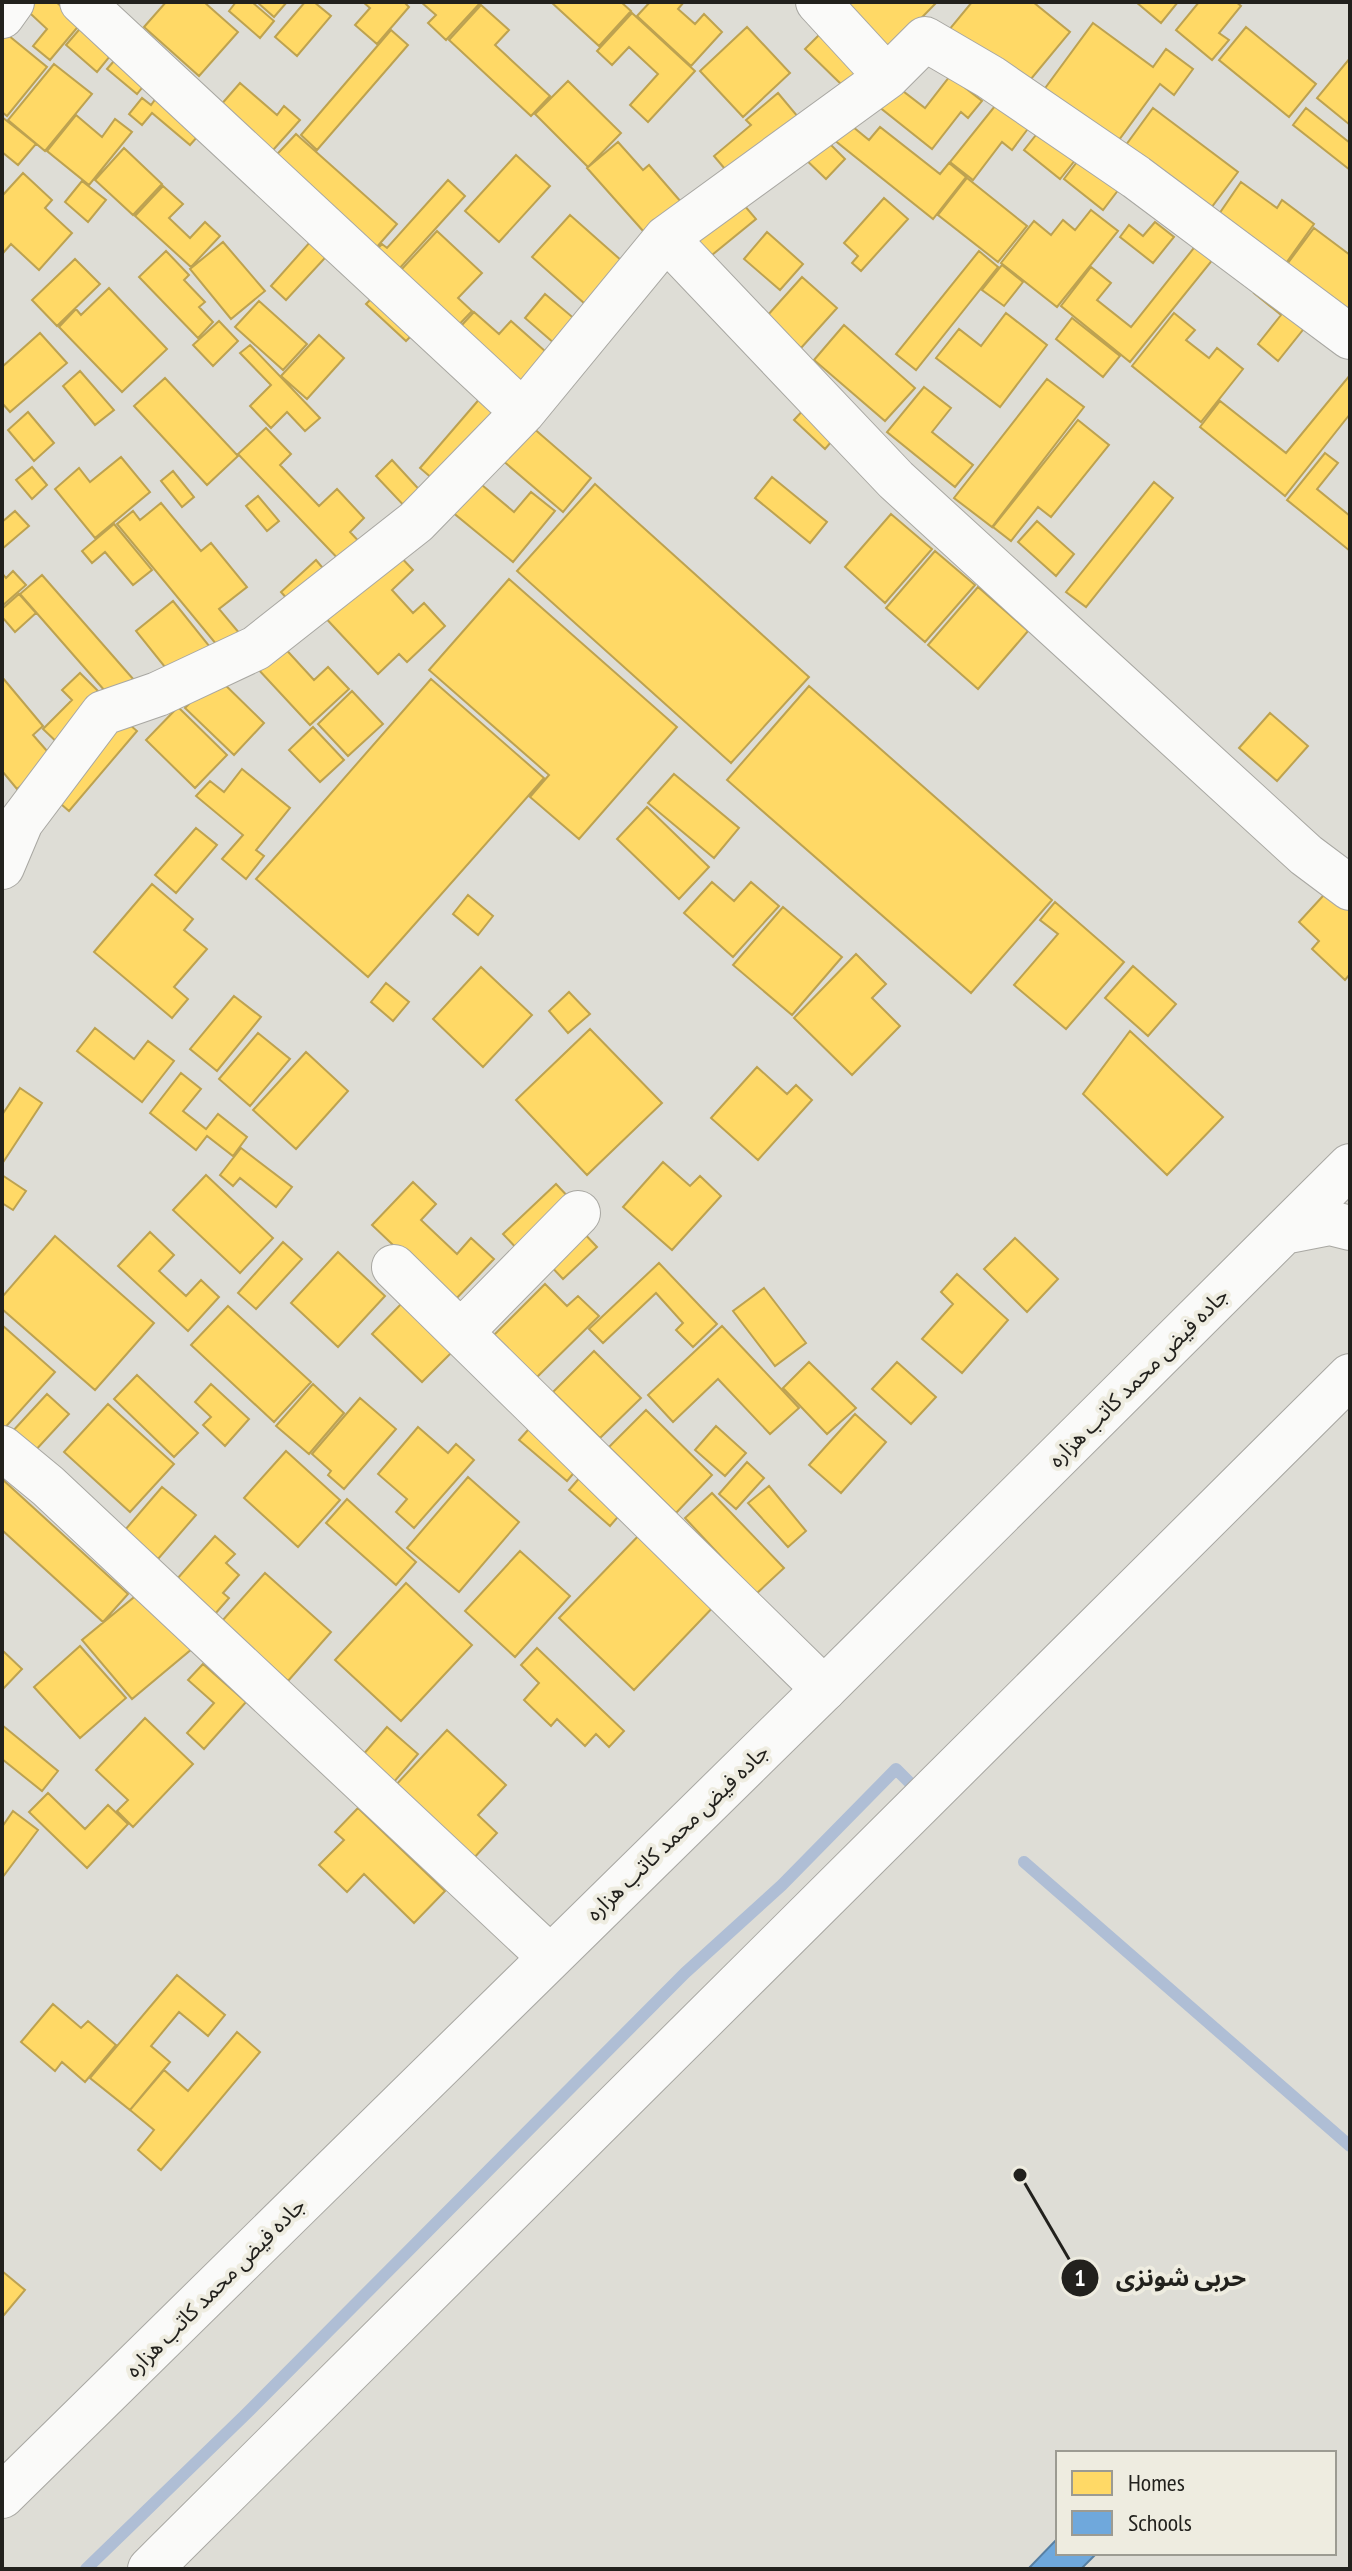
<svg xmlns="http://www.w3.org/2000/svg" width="1352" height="2571" viewBox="0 0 1352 2571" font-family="'PT Sans Narrow','Noto Sans Arabic',sans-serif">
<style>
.homes{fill:#ffd966;stroke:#bda250;stroke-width:2}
.schools{fill:#6fa8dc;stroke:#5880a3;stroke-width:2}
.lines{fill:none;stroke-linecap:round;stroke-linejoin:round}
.stream{stroke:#afbed5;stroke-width:12}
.street-casing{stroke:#a8a7a2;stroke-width:46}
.primary-casing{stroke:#a8a7a2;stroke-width:46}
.street{stroke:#fafaf9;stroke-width:44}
.primary{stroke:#fafaf9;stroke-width:44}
.labels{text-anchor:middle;stroke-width:8;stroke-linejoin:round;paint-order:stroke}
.street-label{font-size:22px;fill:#22211d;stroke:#eeece0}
.leader{fill:none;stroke:#22211d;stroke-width:3}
.callout-dot{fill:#22211d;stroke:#eeece0;stroke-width:3}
.mark-label{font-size:24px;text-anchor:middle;font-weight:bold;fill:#fff}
.callout-label{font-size:24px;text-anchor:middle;font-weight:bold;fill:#22211d;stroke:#eeece0;stroke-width:8;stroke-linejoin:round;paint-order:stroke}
</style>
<rect width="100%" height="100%" fill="#deddd6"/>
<path class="homes" d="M18 2H56L81 23 50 60 33 46 47 29Z
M166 2H204L238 32 199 76 144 27Z
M236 2H252L274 21 260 38 229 11Z
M257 2H287L274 17Z
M305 2H314L331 16 297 56 275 37Z
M363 2H404L409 7 377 44 355 25 370 8Z
M421 2H481L446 40 428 23 436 15Z
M551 2H621L631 11 599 46Z
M650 2H684L678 9 695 24 704 14 722 32 691 66 637 16Z
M826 2H937L890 50Z
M972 2H1033L1070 32 1021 91 948 31Z
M1136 2H1178L1161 23Z
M1199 2H1236L1241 6 1219 33 1229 40 1212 60 1176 30Z
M481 5 509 30 495 45 550 96 531 116 449 40Z
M632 13 695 71 648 122 630 105 658 74 629 47 612 65 597 51Z
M1093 23 1153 67 1166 49 1193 69 1174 95 1160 84 1116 144 1043 91Z
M84 24 115 50 97 72 66 45Z
M747 27 790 73 743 117 700 71Z
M1246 27 1316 84 1289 117 1219 60Z
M391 30 408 45 317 150 301 135Z
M3 31 47 67 7 116 2 112Z
M821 33 859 70 843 86 805 49Z
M120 54 149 79 137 94 107 69Z
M1350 58V125L1317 98Z
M54 64 92 94 45 151 8 120Z
M950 76 982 101 968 118 961 112 932 149 878 106 895 85 925 108Z
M568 81 621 133 588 167 535 114Z
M240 83 277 115 284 106 300 120 265 159 213 114Z
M162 90 206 127 190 145 152 113 142 125 129 114 142 98 151 105Z
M778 93 804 124 735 181 714 156 751 125 746 120Z
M999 101 1030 126 1012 150 1002 142 973 180 950 162Z
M1153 108 1238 172 1208 212 1123 149Z
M1306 108 1350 143V170L1293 125Z
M76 115 102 137 115 119 132 132 89 185 47 151Z
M2 117 36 144 18 165 2 152Z
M847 122 869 140 880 127 940 174 949 163 966 177 933 219 833 139Z
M1040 130 1076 159 1060 179 1024 150Z
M819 133 845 159 826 179 799 153Z
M296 134 397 224 369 256 267 165Z
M618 142 643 170 649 165 688 210 652 241 587 168Z
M124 148 162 184 133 215 95 180Z
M516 155 550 186 499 242 465 211Z
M1080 158 1119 189 1103 210 1064 179Z
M23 173 52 200 45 208 72 233 39 270 11 244 4 252 2 250V196Z
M967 178 1027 226 998 262 938 215Z
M448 180 465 196 389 280 367 260 382 244 387 248Z
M82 181 106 200 88 222 65 202Z
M1241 182 1277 208 1282 200 1314 224 1284 266 1217 217Z
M163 186 183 204 169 218 190 238 205 222 220 236 191 267 135 216Z
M738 198 756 219 701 264 683 243Z
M884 198 908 219 861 271 852 263 858 256 844 243Z
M1091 210 1118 231 1057 307 1001 263 1034 221 1051 235 1063 220 1075 230Z
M570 215 631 269 593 311 532 257Z
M1155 222 1174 237 1153 263 1120 237 1129 225 1143 236Z
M1314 228 1350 255V315L1285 267Z
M437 231 482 273 458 298 472 311 449 335 390 282Z
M319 232 335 247 286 300 271 286Z
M767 232 803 264 780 290 744 259Z
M1205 234 1222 248 1130 362 1061 306 1091 267 1111 283 1097 300 1131 327Z
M223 242 265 291 231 319 190 269Z
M166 251 189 275 184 280 205 302 199 307 213 322 198 338 139 277Z
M979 251 998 267 916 370 896 354Z
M75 259 100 284 57 326 32 300Z
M1002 265 1023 282 1004 306 982 290Z
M802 277 837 308 801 348 767 316Z
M1267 277 1314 316 1278 361 1258 344 1281 315 1254 293Z
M109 288 167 349 122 392 59 327 76 309 81 315Z
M380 290 420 327 406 341 366 304Z
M545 294 583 326 562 350 525 318Z
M259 301 307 344 283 370 235 327Z
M474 312 499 334 511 321 554 359 517 400 449 339Z
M1006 313 1047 345 1000 407 936 358 959 329 981 346Z
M1174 313 1195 330 1186 340 1209 358 1217 348 1243 369 1201 422 1132 366Z
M1072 318 1120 356 1103 377 1056 339Z
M219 321 238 341 213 366 193 345Z
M844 325 915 388 885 421 814 360Z
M40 333 67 363 10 412 2 403V367Z
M319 335 344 358 307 399 281 376Z
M250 345 320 418 305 431 287 412 271 428 250 406 271 385 240 353Z
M80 371 114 410 95 425 63 386Z
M1350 375V414L1285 496 1200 427 1220 401 1286 453Z
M165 378 238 456 207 485 134 406Z
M1047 379 1084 407 992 527 954 498Z
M924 387 951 408 932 432 973 465 955 487 887 432Z
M482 396 503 414 441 486 420 468Z
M807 406 838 434 825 449 794 420Z
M28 412 54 443 34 461 8 430Z
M524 420 591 478 563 512 495 454Z
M1078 420 1109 445 1051 517 1038 507 1011 541 993 527Z
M266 428 291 454 280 465 319 506 337 489 364 518 350 532 365 548 346 567 238 454Z
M1325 453 1338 463 1317 489 1350 516V551L1287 500Z
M121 457 150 492 95 538 55 489 79 468 90 482Z
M392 460 426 497 410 512 376 476Z
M32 467 47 485 32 499 16 480Z
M173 471 194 497 182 507 161 481Z
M772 477 827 522 810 543 755 498Z
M476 480 514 512 531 492 555 511 513 562 451 511Z
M1154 482 1173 498 1086 607 1066 592Z
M595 484 809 677 731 763 517 571Z
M258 496 279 521 267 531 246 506Z
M161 503 201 551 211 543 247 587 219 609 245 640 226 656 117 524 133 511 140 520Z
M15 511 29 526 2 549V522Z
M891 514 932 549 885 603 845 567Z
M1037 521 1074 554 1056 576 1018 542Z
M114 524 152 570 133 585 105 552 92 563 82 551Z
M935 551 975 585 925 642 886 608Z
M396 552 413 570 392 590 413 613 424 603 445 626 407 662 399 654 378 674 320 612Z
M316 560 332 579 297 610 281 592Z
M13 571 26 585 2 606V573L6 578Z
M42 575 134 680 112 699 20 594Z
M509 579 677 727 579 839 530 797 549 775 429 670Z
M978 587 1028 631 978 689 928 645Z
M19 594 36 613 15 632 2 617V609Z
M173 601 214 652 177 682 136 631Z
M281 644 314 680 328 667 349 689 310 725 257 668Z
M80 673 107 700 62 747 43 729 72 700 62 690Z
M216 676 264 723 234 755 185 708Z
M2 677 43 726 33 735 54 759 17 789 2 771Z
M431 679 544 778 368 977 256 879Z
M809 686 1052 900 971 993 727 780Z
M352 691 383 724 348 756 318 724Z
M178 707 227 755 195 788 146 740Z
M115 712 137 731 69 811 47 792Z
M1270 713 1308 746 1277 781 1239 748Z
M313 727 344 760 320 782 289 750Z
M242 769 290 808 256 850 264 856 246 879 222 859 243 835 196 796 210 781 224 792Z
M674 774 739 828 714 858 648 803Z
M647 807 709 867 679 899 617 839Z
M196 828 217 845 176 893 155 875Z
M712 882 734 901 751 882 779 906 733 957 684 913Z
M152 884 193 919 184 930 207 949 174 987 188 999 172 1018 94 952Z
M1334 884 1350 898V974L1345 980 1312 949 1319 941 1299 922Z
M468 895 493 916 478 935 453 914Z
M1055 902 1124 962 1066 1029 1014 985 1058 934 1040 920Z
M783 907 842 957 792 1015 733 965Z
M856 954 886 984 872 998 900 1026 852 1075 794 1018Z
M1133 966 1176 1004 1148 1036 1105 998Z
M481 967 532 1015 483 1067 433 1019Z
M386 983 409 1002 393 1021 371 1002Z
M569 992 590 1014 568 1033 549 1011Z
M234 996 261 1017 217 1071 190 1049Z
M95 1028 134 1059 148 1041 174 1061 142 1102 77 1051Z
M590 1029 662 1103 587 1175 516 1100Z
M1130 1031 1223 1117 1167 1175 1083 1094Z
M258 1033 290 1059 250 1106 219 1079Z
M306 1052 348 1091 296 1149 253 1110Z
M757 1067 787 1094 796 1085 812 1100 758 1160 711 1118Z
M181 1073 201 1089 183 1111 206 1129 218 1114 247 1137 233 1156 207 1136 196 1150 150 1113Z
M20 1088 42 1103 2 1164V1115Z
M241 1148 292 1187 276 1207 240 1178 233 1186 220 1175Z
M663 1162 690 1186 700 1176 721 1196 672 1250 623 1207Z
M2 1175 26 1191 13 1210 2 1203Z
M206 1175 273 1238 240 1273 173 1210Z
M413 1182 436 1204 421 1220 457 1254 471 1238 494 1259 453 1302 372 1225Z
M556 1184 574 1203 521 1253 503 1234Z
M580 1229 597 1247 563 1279 546 1261Z
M150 1232 174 1255 159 1271 186 1296 201 1280 219 1297 188 1331 118 1266Z
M55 1236 154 1323 95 1390 2 1309V1297Z
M1015 1238 1058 1279 1027 1312 984 1269Z
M283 1242 302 1259 256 1309 238 1293Z
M338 1252 385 1296 338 1347 291 1303Z
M659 1263 717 1324 693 1347 676 1330 683 1323 656 1293 603 1343 589 1329Z
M957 1274 1008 1320 962 1373 922 1339 953 1304 941 1292Z
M545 1284 567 1306 578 1296 599 1316 535 1379 493 1336Z
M764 1288 806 1343 775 1366 733 1311Z
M403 1302 454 1350 422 1382 372 1334Z
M228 1306 311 1382 274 1422 191 1345Z
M2 1325 55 1372 2 1431Z
M722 1326 799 1408 770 1434 718 1379 673 1422 648 1395Z
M594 1351 641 1398 600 1438 553 1392Z
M809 1362 856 1408 827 1434 783 1388Z
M897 1362 936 1397 911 1424 872 1389Z
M137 1375 198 1433 174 1457 114 1399Z
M211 1384 249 1419 225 1446 203 1425 211 1417 195 1402Z
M313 1384 344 1413 309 1454 276 1426Z
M47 1394 69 1414 33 1453 11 1433Z
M360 1398 396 1429 344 1489 328 1475 331 1471 312 1454Z
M108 1404 174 1464 130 1512 64 1452Z
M646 1410 712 1475 676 1513 609 1447Z
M855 1414 886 1442 841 1493 809 1465Z
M536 1421 583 1462 567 1481 519 1440Z
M716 1426 746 1453 725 1476 695 1450Z
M418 1427 448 1453 456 1444 474 1460 414 1528 396 1512 407 1499 378 1474Z
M286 1451 340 1500 298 1547 244 1498Z
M747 1462 764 1478 736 1509 719 1494Z
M588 1468 629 1504 610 1526 569 1490Z
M468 1477 519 1522 459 1592 407 1548Z
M2 1479 128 1594 103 1622 2 1530Z
M769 1486 806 1531 788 1547 748 1503Z
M162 1487 196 1515 158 1559 125 1530Z
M712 1493 784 1568 756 1594 685 1518Z
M347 1499 416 1562 396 1585 326 1523Z
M644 1530 718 1602 634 1690 559 1618Z
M215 1536 235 1554 226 1563 239 1575 223 1593 229 1598 215 1614 177 1579Z
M520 1551 570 1596 515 1657 465 1611Z
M265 1573 331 1632 288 1681 222 1621Z
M406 1583 472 1645 401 1721 335 1660Z
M144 1589 193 1648 132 1699 82 1640Z
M80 1646 126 1698 80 1738 34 1687Z
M537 1648 624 1731 609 1747 596 1734 585 1746 557 1719 551 1726 524 1700 539 1683 521 1665Z
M2 1650 22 1669 2 1690Z
M203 1664 246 1702 204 1749 187 1733 214 1703 188 1680Z
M145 1718 193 1764 133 1827 117 1811 128 1800 96 1770Z
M2 1725 58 1771 42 1791 2 1759Z
M387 1727 418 1754 393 1783 362 1756Z
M447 1730 506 1785 478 1815 497 1833 472 1860 394 1787Z
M48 1793 85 1829 108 1805 128 1824 87 1868 29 1812Z
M358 1808 445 1891 414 1923 364 1874 347 1892 319 1865 344 1840 335 1832Z
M13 1811 38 1830 2 1878V1827Z
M177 1975 225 2015 208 2036 179 2012 151 2046 170 2062 130 2110 90 2078Z
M53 2004 81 2028 88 2021 116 2045 85 2082 62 2062 55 2071 21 2042Z
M237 2032 260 2052 161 2170 138 2150 154 2130 130 2110 164 2070 188 2091Z
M2 2271 25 2290 4 2315 2 2314Z"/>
<path class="schools" d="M1058 2538V2553H1097L1081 2569H1028Z"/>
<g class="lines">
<path class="stream" d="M1024 1862 1350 2146
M86 2569 245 2415 685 1973 782 1885 896 1769 910 1783"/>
<g class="street-casing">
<path id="street" d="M82 2 523 412
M818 2 887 77
M2 16 12 2
M666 238 896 480 1306 855 1350 888
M2 867 21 822 103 713 158 694 256 648 416 522 523 412 666 238 887 77 925 39 990 77 1136 177 1350 337
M394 1267 824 1689
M461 1332 578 1213
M2 1448 48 1486 550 1957"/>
</g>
<g class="primary-casing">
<path id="primary" d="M1284 1232 1330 1223 1350 1228
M2 2496 824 1689 1350 1166
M150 2569 1350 1376"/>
</g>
<use href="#street" class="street"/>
<use href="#primary" class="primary"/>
</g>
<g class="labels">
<g class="street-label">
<text transform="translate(1138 1377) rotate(-45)" y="8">جاده فیض محمد کاتب هزاره</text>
<text transform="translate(677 1832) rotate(-44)" y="8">جاده فیض محمد کاتب هزاره</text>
<text transform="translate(215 2287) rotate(-45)" y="8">جاده فیض محمد کاتب هزاره</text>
</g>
</g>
<path class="leader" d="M1020 2175L1080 2278"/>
<g class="callout-dot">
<circle cx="1020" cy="2175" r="8"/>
<circle cx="1080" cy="2278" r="20"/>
</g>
<g class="mark-label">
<text x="1080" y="2286">1</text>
</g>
<g class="callout-label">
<text x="1181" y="2286">حربی شونزی</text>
</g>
<rect width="1352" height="2571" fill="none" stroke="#22211d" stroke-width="8"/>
<rect x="1056" y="2451" width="280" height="104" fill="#eeece0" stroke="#9c9b92" stroke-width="2"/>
<rect x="1072" y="2471" width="40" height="24" fill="#ffd966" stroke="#9c9b92" stroke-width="2"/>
<text x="1128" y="2491" font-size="24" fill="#22211d">Homes</text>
<rect x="1072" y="2511" width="40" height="24" fill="#6fa8dc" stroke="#9c9b92" stroke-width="2"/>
<text x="1128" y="2531" font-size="24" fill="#22211d">Schools</text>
</svg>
